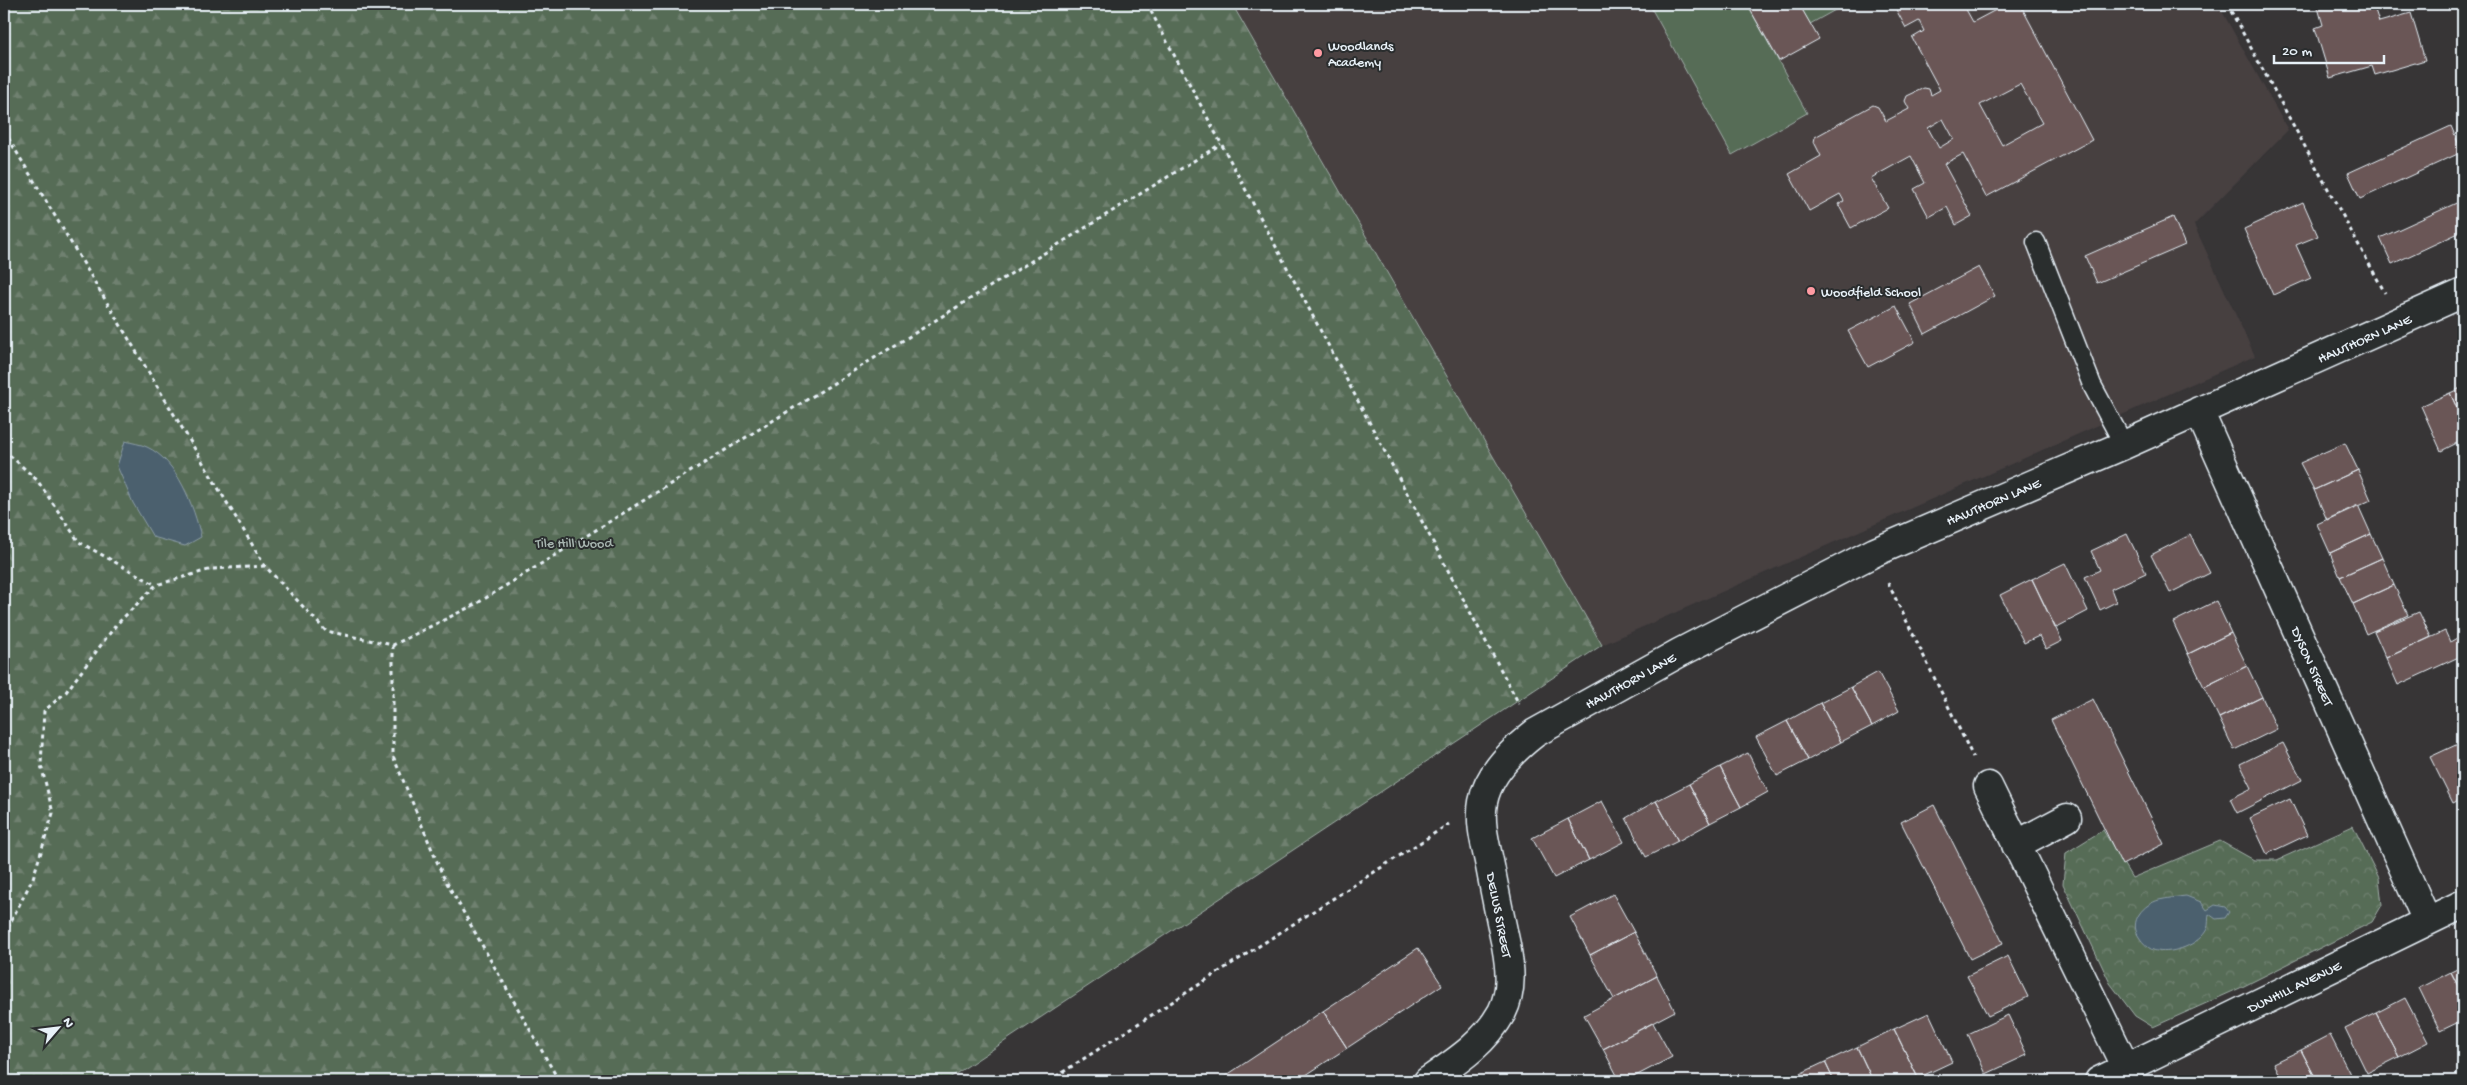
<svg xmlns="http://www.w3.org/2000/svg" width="2467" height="1085" viewBox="0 0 2467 1085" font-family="'Gochi Hand',sans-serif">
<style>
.built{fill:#463f40}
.forest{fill:url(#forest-firs);stroke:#a0aea8}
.park{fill:url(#park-crowns);stroke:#a0aea8}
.pitch{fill:#576c57;stroke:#a0aea8}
.water{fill:#4b616e;stroke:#8a9ba5}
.building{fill:#6a5756;stroke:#e8f1f8;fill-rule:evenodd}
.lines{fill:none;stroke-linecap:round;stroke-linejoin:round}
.service-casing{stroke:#e8f1f8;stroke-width:21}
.minor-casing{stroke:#e8f1f8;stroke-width:31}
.path{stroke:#e8f1f8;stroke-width:3;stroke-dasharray:4 4;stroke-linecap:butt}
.service{stroke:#2a2d2e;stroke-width:18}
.minor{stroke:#2a2d2e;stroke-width:28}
.poi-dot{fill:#ff9aa2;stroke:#2a2d2e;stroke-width:2}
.labels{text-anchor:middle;stroke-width:4;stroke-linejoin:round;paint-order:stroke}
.poi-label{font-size:14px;fill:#e8f1f8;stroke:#2a2d2e;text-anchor:start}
.street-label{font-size:14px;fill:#e8f1f8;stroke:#2a2d2e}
.park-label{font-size:14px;fill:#a7b5b0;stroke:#2a2d2e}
</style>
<defs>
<pattern id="forest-firs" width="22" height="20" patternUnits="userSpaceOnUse" patternTransform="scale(1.25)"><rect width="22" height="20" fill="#576c57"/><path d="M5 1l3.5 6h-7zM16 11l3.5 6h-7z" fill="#6f8170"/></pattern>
<pattern id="park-crowns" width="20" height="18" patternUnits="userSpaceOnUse" patternTransform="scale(1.25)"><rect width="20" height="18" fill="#576c57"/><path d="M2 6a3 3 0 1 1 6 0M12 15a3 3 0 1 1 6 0" fill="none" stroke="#6f8170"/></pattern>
</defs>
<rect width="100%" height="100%" fill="#373536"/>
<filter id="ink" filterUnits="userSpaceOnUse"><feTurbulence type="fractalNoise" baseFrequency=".02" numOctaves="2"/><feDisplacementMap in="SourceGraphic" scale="10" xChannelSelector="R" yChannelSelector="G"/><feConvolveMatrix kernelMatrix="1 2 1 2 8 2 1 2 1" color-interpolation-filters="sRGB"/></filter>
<g filter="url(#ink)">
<path class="built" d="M1232 4H2218L2288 130 2194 225 2255 356 1602 645Z"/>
<path class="forest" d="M4 4H1232L1602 645 945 1081H4Z"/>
<path class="park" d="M2353 826 2379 878 2382 905 2372 922 2240 988 2153 1027 2135 1016 2110 983 2063 884 2066 853 2103 830 2132 878 2220 841 2254 860H2277Z"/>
<path class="pitch" d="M1649 4H1747L1807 113 1732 155Z
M1799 4H1846L1810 24Z"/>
<path class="water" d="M125 441C132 443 141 444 147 447 178 461 194 507 201 537L185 546 153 537 133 503 117 466Z
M2186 896 2201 902 2207 910 2215 905 2225 907 2229 912 2225 918 2216 919 2209 914C2208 918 2209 925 2207 929 2199 945 2173 954 2157 951 2149 950 2143 943 2139 937 2128 921 2144 904 2159 900 2168 898 2177 897 2186 896Z"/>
<path class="building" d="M1747 4H1799L1819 39 1779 61Z
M1893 4H1963L1973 22 2007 4H2020L2092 140 1986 197 1963 154 1944 164 1972 216 1956 225 1947 207 1929 217 1914 189 1925 183 1911 156 1871 178 1888 208 1851 228 1838 204 1844 201 1840 194 1809 211 1789 174 1821 156 1814 142 1815 137 1873 105 1878 107 1886 121 1909 109 1905 101 1907 96 1924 88 1929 89 1931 95 1940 90 1912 38 1924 31 1919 21 1906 28ZM2020 84 2042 123 2002 145 1980 105ZM1943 119 1954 139 1939 148 1928 128Z
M2317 4H2373L2379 22 2411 13 2425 60 2375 75 2372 66 2330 78 2315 28 2323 25Z
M2451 126 2462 152 2360 199 2348 173Z
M2463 200V231L2392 264 2380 238Z
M2303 202 2318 236 2296 245 2311 278 2273 295 2244 229Z
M2173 217 2185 245 2097 283 2085 256Z
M1979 267 1995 296 1925 334 1910 304Z
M1896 306 1915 342 1868 367 1848 331Z
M2463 387V421L2450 393Z
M2450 393 2463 421V440L2441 451 2421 406Z
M2345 443 2358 470 2314 490 2300 463Z
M2358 470 2371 500 2327 520 2314 490Z
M2358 505 2371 534 2330 553 2317 524Z
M2127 534 2146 573 2111 589 2116 602 2100 610 2085 577 2100 570 2091 551Z
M2371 534 2382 558 2340 577 2330 553Z
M2190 535 2210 573 2170 593 2151 555Z
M2382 558 2394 585 2353 604 2340 577Z
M2065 563 2088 611 2055 628 2032 579Z
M2032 579 2062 641 2046 649 2039 636 2024 643 2000 595Z
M2394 585 2408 615 2366 634 2353 604Z
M2216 601 2231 633 2188 654 2173 622Z
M2419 612 2431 637 2386 658 2374 631Z
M2445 631 2450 642 2457 638 2463 655 2398 685 2386 658Z
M2231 633 2247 666 2204 687 2188 654Z
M2247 666 2262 697 2219 718 2204 687Z
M1878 672 1899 711 1872 726 1851 687Z
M1851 687 1872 726 1841 742 1820 703Z
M2262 697 2277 729 2234 750 2219 718Z
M2093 699 2164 844 2122 865 2051 720Z
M1820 703 1841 742 1808 760 1787 721Z
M1787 721 1808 760 1777 776 1756 737Z
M2463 741V756L2458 744Z
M2283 743 2302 780 2237 813 2230 799 2252 788 2240 764Z
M2458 744 2463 756V798L2453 803 2430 757Z
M1748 753 1768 792 1741 807 1720 767Z
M1720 767 1741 807 1710 823 1689 784Z
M1689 784 1710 823 1678 841 1656 801Z
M2290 799 2307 835 2267 854 2250 818Z
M1602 801 1624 842 1589 860 1568 819Z
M1656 801 1678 841 1646 857 1626 818Z
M1934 805 2003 943 1970 959 1901 822Z
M1568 819 1589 860 1554 878 1532 838Z
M1613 894 1634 932 1590 955 1570 917Z
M1634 932 1657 976 1614 999 1590 955Z
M1418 948 1442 985 1347 1048 1323 1011Z
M2008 956 2028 997 1988 1016 1967 976Z
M2463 966V996L2451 972Z
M2451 972 2463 996V1020L2440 1031 2419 988Z
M1657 976 1675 1011 1603 1049 1584 1015Z
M2405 998 2428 1042 2399 1057 2376 1013Z
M1323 1011 1347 1048 1297 1081H1218Z
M1929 1013 1952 1062 1918 1078 1894 1029Z
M2376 1013 2399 1057 2367 1073 2345 1028Z
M2008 1015 2027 1055 1986 1074 1968 1034Z
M1653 1023 1672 1057 1626 1081H1620L1603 1049Z
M1894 1029 1918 1078 1912 1081H1873L1857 1047Z
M2330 1035 2351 1076 2341 1081H2317L2301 1050Z
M1857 1047 1873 1081H1834L1825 1062Z
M2301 1050 2317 1081H2283L2274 1063Z
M1825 1062 1834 1081H1790L1789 1079Z
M2250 1074 2254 1081H2235Z"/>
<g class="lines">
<g class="service-casing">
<path id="service" d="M2036 242 2092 385 2124 445"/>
</g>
<g class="minor-casing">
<path id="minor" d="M2199 411 2427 921
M1988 786 2126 1068
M2016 845 2067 818
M1428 1081C1457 1061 1485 1043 1502 1012 1513 990 1510 967 1506 945 1500 918 1495 892 1490 866 1486 846 1479 823 1483 802 1488 774 1513 750 1535 733L1679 653 1875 552 2124 445 2463 293
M2099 1081 2463 904"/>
</g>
<path class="path" d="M1147 4 1519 704
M2227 4 2385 293
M4 131 265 566 326 631 393 645 476 604 1221 144
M4 450 37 480 79 542 156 585
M1888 583 1973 757
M393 645V756L443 876 559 1081
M4 935 33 878 53 813 41 765 44 711 66 692 116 625 156 585 212 569 265 566
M1049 1081 1449 824"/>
<use href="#service" class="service"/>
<use href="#minor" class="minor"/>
</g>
</g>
<g class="poi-dot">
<circle cx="1318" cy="53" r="5"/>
<circle cx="1811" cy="291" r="5"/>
</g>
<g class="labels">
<g class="poi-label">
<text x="1328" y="50">Woodlands<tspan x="1328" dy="16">Academy</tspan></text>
<text x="1821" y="296">Woodfield School</text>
</g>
<g class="street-label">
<text transform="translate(2364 338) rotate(-24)" y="5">HAWTHORN LANE</text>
<text transform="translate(1993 501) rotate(-23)" y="5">HAWTHORN LANE</text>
<text transform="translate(2313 666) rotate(66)" y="5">DYSON STREET</text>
<text transform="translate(1630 680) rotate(-29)" y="5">HAWTHORN LANE</text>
<text transform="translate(1500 915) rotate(79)" y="5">DELIUS STREET</text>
<text transform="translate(2294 986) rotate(-26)" y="5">DUNHILL AVENUE</text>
</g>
<g class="park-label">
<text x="574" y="547">Tile Hill Wood</text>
</g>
</g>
<rect width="2467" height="1085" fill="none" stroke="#2a2d2e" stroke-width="20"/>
<rect x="10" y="10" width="2447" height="1065" fill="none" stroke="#e8f1f8" stroke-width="2" filter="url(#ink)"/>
<g transform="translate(58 1028) rotate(62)" stroke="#2a2d2e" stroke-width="4" paint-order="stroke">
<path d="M0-4L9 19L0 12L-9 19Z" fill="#e8f1f8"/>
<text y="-8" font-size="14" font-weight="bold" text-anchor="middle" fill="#e8f1f8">N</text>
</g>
<path d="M2274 55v8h110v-8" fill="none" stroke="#e8f1f8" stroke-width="2.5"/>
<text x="2282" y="55" font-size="15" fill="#e8f1f8" stroke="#2a2d2e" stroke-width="4" paint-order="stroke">20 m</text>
</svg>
